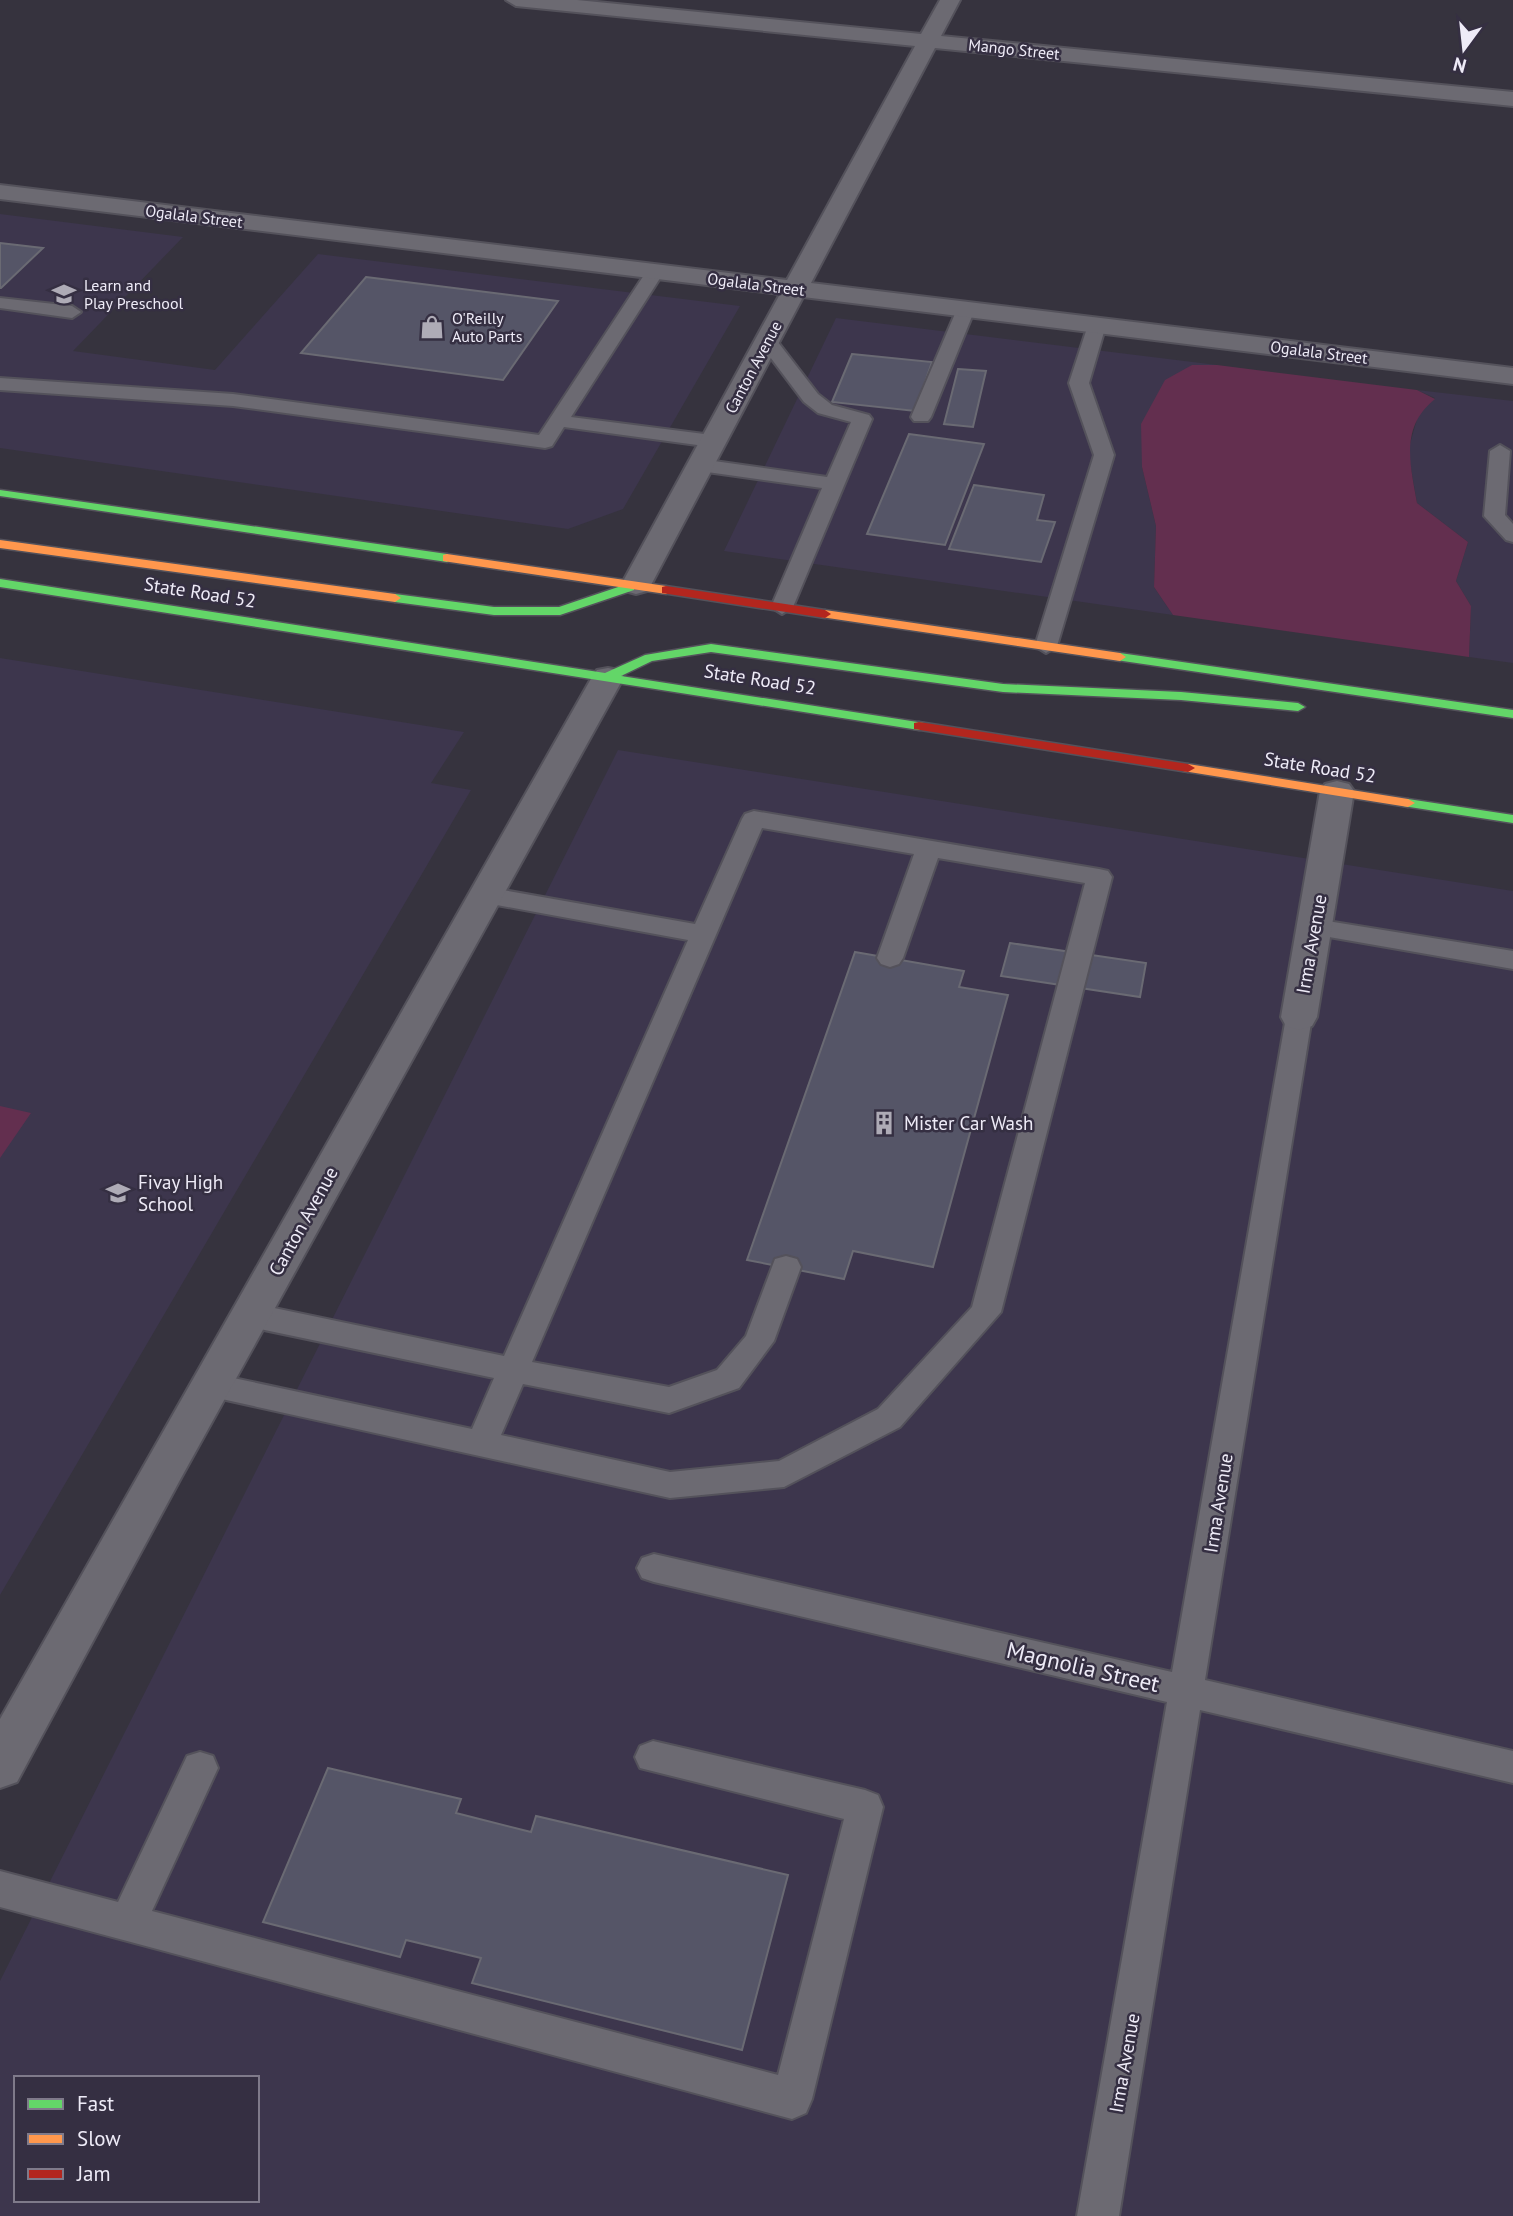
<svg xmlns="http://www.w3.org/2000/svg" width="1513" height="2216" viewBox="0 0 1513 2216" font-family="'PT Sans',sans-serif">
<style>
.built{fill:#3d364d;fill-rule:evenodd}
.green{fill:#632f4f}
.building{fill:#555567;stroke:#6a6a73;stroke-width:2}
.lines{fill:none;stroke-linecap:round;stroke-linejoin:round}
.lane-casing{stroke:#54525b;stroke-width:4}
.street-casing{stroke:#54525b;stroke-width:4}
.fast-casing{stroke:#54525b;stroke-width:3}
.slow-casing{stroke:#54525b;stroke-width:3}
.jam-casing{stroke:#54525b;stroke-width:3}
.lane{fill:#6c6a72;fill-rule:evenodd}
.street{fill:#6c6a72;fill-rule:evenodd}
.fast{fill:#63d668;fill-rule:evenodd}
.slow{fill:#ff974d;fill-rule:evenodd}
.jam{fill:#b3261e;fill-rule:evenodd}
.labels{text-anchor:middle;stroke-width:5;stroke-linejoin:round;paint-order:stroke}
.far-street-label{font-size:16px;fill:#eeebf7;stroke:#352f42}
.far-poi-label{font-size:16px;fill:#eeebf7;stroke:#352f42;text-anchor:start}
.street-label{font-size:19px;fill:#eeebf7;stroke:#352f42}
.poi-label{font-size:19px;fill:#eeebf7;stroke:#352f42;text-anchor:start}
.near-street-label{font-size:23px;fill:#eeebf7;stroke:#352f42}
</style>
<rect width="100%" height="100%" fill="#36333e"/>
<path class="built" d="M0 214 183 237 73 351 215 370 318 254 740 306 623 509 568 529 0 448Z
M836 318 1217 365H1192L1142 467 1156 526 1154 587 1173 615 724 551Z
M1417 390 1513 401V663L1469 657 1471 606 1456 581 1468 542 1417 503 1408 451 1419 412 1435 398Z
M0 658 464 732 431 783 471 790 0 1595Z
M618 750 1513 891V2216H0V1981ZM16 2078H257V2200H16Z"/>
<path class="green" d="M1192 365H1217L1417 390 1435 399C1400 427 1410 463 1417 503L1468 542 1456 581 1471 606 1469 657 1173 615 1154 587 1156 526 1142 467 1141 424 1165 380Z
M0 1106 31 1113 0 1158Z"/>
<path class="building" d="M0 243 43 248 1 288H0Z
M366 277 558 301 503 380 301 353Z
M852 354 932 362 915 411 832 402Z
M958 369 986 371 973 427 944 424Z
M909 434 984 444 945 545 867 534Z
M974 485 1044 495 1037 520 1055 522 1041 562 949 549Z
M1010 943 1146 963 1140 997 1001 976Z
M855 952 964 971 959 987 1008 995 933 1267 853 1251 844 1279 747 1260Z
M328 1768 461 1799 456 1813 531 1832 536 1816 788 1875 742 2050 472 1983 481 1958 406 1940 400 1957 263 1922Z"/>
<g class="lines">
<g class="lane-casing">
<path id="lane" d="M655 267 664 272 571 417 712 435 722 441 719 445 712 447 564 427 552 446 545 448 233 406 0 390V378L233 394 539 435 646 272Z
M0 298 72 306 81 312 72 318 0 308Z
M966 303 975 309 931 417 928 421H914L911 417 957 309Z
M1097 319 1106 325 1089 383 1114 455 1057 646 1046 653 1035 646 1094 455 1069 383 1088 325Z
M767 335 774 337 818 394 832 405 869 415 872 419 793 607 782 614 771 607 822 488 700 471 690 465 700 459 827 477 851 422 818 413 804 402 758 341Z
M1500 445 1510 451 1505 515 1513 524V542L1506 540 1484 516 1490 451Z
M754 811 1099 869 1108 871 1112 877 1001 1312 900 1427 784 1487 670 1498 199 1394 194 1385 199 1376 210 1373 472 1429 494 1378 250 1327 239 1323 235 1315 239 1307 250 1303 504 1356 688 940 486 903 477 901 473 895 477 889 486 887 695 924 742 819 745 814ZM762 828 914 854 877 958 881 964 890 967 899 964 903 958 938 858 1085 883 972 1307 878 1409 779 1461 670 1472 501 1435 523 1384 669 1413 739 1388 774 1341 801 1267 797 1259 786 1256 775 1259 746 1336 717 1370 669 1387 532 1362Z
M1315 919 1513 951V969L1306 933 1302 927 1306 921Z
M1299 1008 1309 1011 1312 1017 1205 1680 1513 1751V1783L1200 1710 1119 2216H1077L1167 1702 654 1582 642 1578 637 1568 642 1558 654 1554 1172 1672 1286 1017 1289 1011Z
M653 1741 865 1790 878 1795 883 1807 812 2099 806 2113 792 2119 0 1907V1871L118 1902 187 1756 200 1752 213 1756 218 1768 152 1911 778 2075 844 1819 640 1768 635 1757 640 1746Z"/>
</g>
<g class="street-casing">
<path id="street" d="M506 0H577L921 34 940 0H960L941 36 1513 92V106L935 48 811 283 1513 368V384L803 297 651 585 647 591 636 594 625 591 621 585 780 294 0 199V185L787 280 915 46 516 6Z
M608 668 619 670 624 677 181 1478 17 1782 0 1788V1719L592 677 597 670Z
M1337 781 1349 784 1354 791 1317 1017 1312 1026 1299 1030 1286 1026 1281 1017 1320 791 1325 784Z"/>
</g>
<g class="fast-casing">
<path id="fast" d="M0 490 447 554 453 558 447 562 0 496Z
M0 579 605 673 645 655 711 644 1003 684 1181 692 1298 703 1305 707 1298 711 1181 700 1003 692 711 652 652 661 621 676 924 723V729L919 730 0 587Z
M630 583 634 584V590L560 615H494L395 602 389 598 395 594 494 607H559Z
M1120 653 1513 710V718L1116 660 1114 657Z
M1408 799 1513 815V823L1403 806 1401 803Z"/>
</g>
<g class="slow-casing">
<path id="slow" d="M0 540 395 594 401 598 395 602 0 548Z
M447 554 666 586 672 590 666 594 443 561V555Z
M825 610 1120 653 1126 657 1120 661 821 617 819 614Z
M1188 764 1408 799 1415 803 1408 807 1183 771 1181 768 1183 765Z"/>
</g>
<g class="jam-casing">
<path id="jam" d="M666 586 825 610 831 614 825 618 662 593V587Z
M919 722 1188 764 1195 768 1188 772 914 729V723Z"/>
</g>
<use href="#lane" class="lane"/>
<use href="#street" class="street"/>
<use href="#fast" class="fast"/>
<use href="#slow" class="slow"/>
<use href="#jam" class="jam"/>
</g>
<defs>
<g id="school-bare" transform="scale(1.89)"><path d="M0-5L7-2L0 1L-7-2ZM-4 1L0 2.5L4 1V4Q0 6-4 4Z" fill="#aeabb6" stroke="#352f42" stroke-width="2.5" paint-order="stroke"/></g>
<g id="shop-bare" transform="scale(1.89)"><path d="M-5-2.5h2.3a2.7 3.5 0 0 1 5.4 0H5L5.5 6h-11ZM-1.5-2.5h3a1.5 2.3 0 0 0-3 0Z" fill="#aeabb6" stroke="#352f42" stroke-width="2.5" paint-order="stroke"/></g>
<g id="building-bare" transform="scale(1.89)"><path d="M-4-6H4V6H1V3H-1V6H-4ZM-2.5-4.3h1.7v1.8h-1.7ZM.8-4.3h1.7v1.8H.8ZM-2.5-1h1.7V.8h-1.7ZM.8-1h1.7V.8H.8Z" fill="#aeabb6" stroke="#352f42" stroke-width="2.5" paint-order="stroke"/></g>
</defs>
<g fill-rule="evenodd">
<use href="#school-bare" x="64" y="294"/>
<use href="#shop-bare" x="432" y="327"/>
<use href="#building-bare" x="884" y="1123"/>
<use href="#school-bare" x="118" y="1193"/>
</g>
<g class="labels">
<g class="far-street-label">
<text transform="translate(1014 49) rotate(6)" y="6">Mango Street</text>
<text transform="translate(194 216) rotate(7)" y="6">Ogalala Street</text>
<text transform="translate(756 284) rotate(7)" y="6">Ogalala Street</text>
<text transform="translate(1319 352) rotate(7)" y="6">Ogalala Street</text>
<text transform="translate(753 367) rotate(-62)" y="6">Canton Avenue</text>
</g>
<g class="far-poi-label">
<text x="84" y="291">Learn and<tspan x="84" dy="18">Play Preschool</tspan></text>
<text x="452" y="324">O'Reilly<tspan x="452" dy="18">Auto Parts</tspan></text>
</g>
<g class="street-label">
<text transform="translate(200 592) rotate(9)" y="7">State Road 52</text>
<text transform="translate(760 679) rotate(9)" y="7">State Road 52</text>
<text transform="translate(1320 767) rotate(9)" y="7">State Road 52</text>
<text transform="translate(1311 944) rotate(-80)" y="7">Irma Avenue</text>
<text transform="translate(303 1221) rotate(-61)" y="7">Canton Avenue</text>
<text transform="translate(1218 1503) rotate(-81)" y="7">Irma Avenue</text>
<text transform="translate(1124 2063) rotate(-80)" y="7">Irma Avenue</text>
</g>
<g class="poi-label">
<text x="904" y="1130">Mister Car Wash</text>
<text x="138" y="1189">Fivay High<tspan x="138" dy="22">School</tspan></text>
</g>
<g class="near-street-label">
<text transform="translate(1083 1667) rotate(13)" y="8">Magnolia Street</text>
</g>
</g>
<rect x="14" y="2076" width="245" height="126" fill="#352f42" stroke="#7f7a8a" stroke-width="2"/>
<rect x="28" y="2099" width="35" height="10" fill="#63d668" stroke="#7f7a8a" stroke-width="2"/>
<text x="77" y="2111" font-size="21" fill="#eeebf7">Fast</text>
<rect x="28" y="2134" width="35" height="10" fill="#ff974d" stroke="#7f7a8a" stroke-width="2"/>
<text x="77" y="2146" font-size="21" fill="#eeebf7">Slow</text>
<rect x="28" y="2169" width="35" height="10" fill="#b3261e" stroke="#7f7a8a" stroke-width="2"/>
<text x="77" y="2181" font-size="21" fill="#eeebf7">Jam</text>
<g transform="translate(1464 49) rotate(195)" stroke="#352f42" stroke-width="5" paint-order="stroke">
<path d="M0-5L12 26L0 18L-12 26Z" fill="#eeebf7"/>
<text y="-10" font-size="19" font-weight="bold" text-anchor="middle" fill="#eeebf7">N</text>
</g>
</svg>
